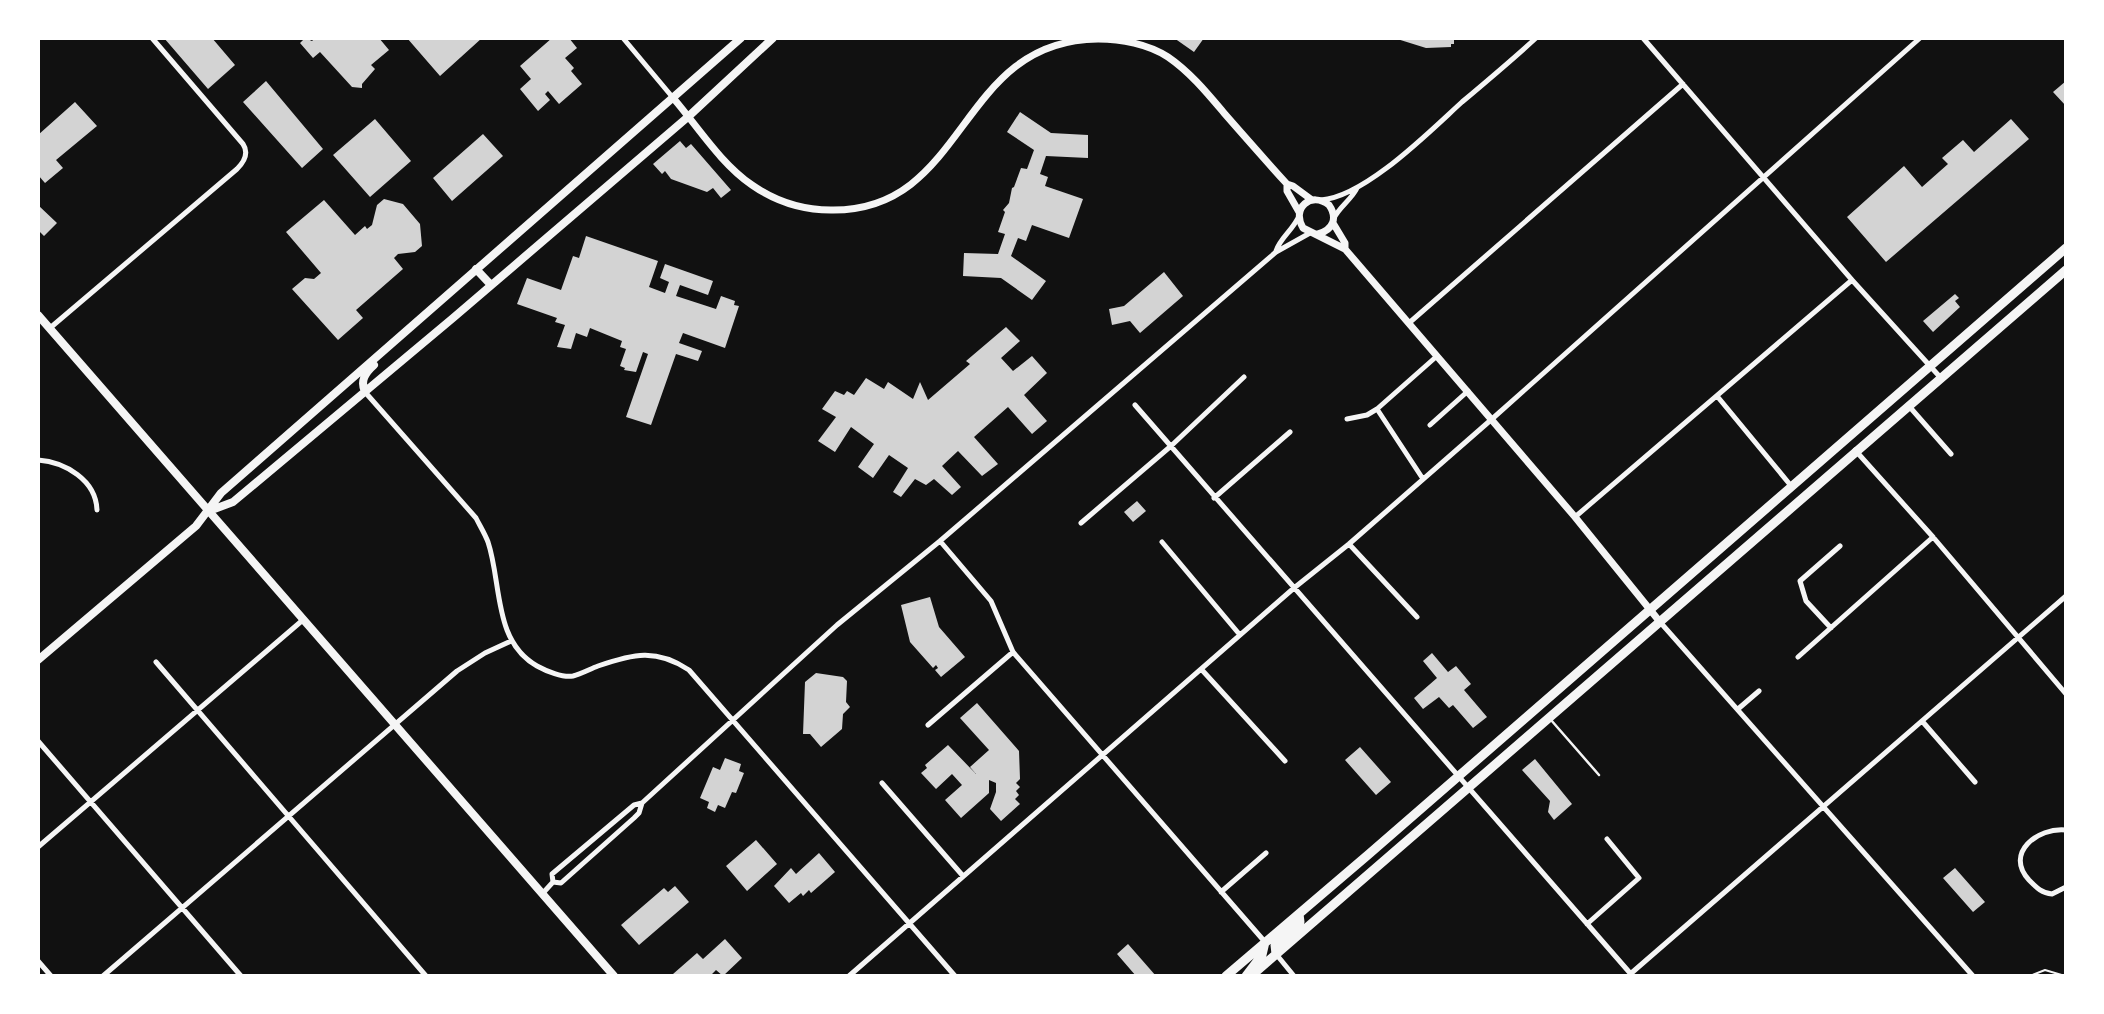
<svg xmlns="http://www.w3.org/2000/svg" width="2104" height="1014" viewBox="0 0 2104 1014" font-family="'Sofia Sans Condensed',sans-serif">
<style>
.building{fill:#d3d3d3}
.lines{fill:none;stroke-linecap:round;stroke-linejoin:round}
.path{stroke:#f5f5f5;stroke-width:2}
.service{stroke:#f5f5f5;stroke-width:2.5}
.minor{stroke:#f5f5f5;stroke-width:5}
.tertiary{stroke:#f5f5f5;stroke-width:7}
.secondary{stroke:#f5f5f5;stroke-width:8}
.primary{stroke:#f5f5f5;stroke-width:9}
</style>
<rect width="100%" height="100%" fill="#111"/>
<path class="building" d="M164 38H212L235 65 208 89Z
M305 38 312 41 315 38H379L389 50 371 65 375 69 362 84V88L352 87 320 52 313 58 300 43Z
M407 38H482L440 76Z
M552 38H569L577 48 565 58 574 68 571 71 582 84 559 104 548 91 545 94 550 100 538 111 520 89 531 79 520 66Z
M1174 38H1204L1194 52Z
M1394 38H1454V44H1451V47L1426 48Z
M266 81 323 149 302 168 243 102Z
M2066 81V106L2053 92Z
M75 102 97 126 56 160 63 168 45 183 38 175V135Z
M1020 112 1051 133 1088 135V158L1046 156 1040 174 1048 177 1045 186 1083 199 1069 238 1032 225 1026 241 1018 238 1011 256 1046 281 1032 300 1001 278 963 276 964 253 998 254 1005 234 998 232 1005 212 1003 210 1009 203 1012 188 1014 187 1021 168 1027 169 1034 150 1007 132Z
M375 119 411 161 370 197 333 155Z
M2011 119 2029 139 1886 262 1847 217 1904 166 1922 187 1948 164 1942 158 1963 140 1974 152Z
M483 134 503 156 452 201 433 178Z
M680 141 686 148 691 144 731 190 721 198 713 188 707 192 671 179 665 171 662 174 653 164Z
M384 199 403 204 420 224 422 246 415 252 398 254 394 258 403 269 356 310 363 318 338 340 292 289 305 278 314 279 321 273 286 232 324 200 355 235 365 226 367 229 372 225 377 205Z
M38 205 57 223 44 236 38 230Z
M586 236 658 261 649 287 665 293 669 282 660 278 665 264 713 281 708 295 680 285 676 296 716 309 721 296 735 301 734 305 739 306 725 348 683 333 679 343 702 351 698 361 676 354 651 425 626 417 648 354 643 352 636 372 624 370 625 368 620 366 626 349 620 347 622 341 590 328 587 337 576 333 571 349 557 347 565 325 555 322 557 318 517 304 527 278 561 290 573 256 579 258Z
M1164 272 1183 296 1140 333 1130 321 1112 325 1109 309 1124 306Z
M1955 294 1959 298 1955 301 1960 307 1933 332 1923 321Z
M1006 327 1020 341 1001 358 1013 371 1032 356 1047 373 1024 395 1047 421 1032 434 1008 407 974 437 998 464 982 476 958 451 942 466 961 487 952 495 934 479 926 485 915 479 901 497 893 492 908 468 889 455 873 478 858 467 874 444 851 427 835 452 818 441 836 417 822 409 835 391 844 395 847 391 854 395 866 378 884 389 888 382 913 399 920 382 928 400 970 364 966 361Z
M1137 501 1146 511 1133 522 1124 512Z
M930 597 939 627 965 657 941 677 935 670 938 668 936 665 933 668 910 642 901 605Z
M1432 653 1448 672 1456 666 1471 684 1464 690 1487 717 1473 728 1453 705 1449 708 1439 697 1423 709 1414 698 1437 678 1423 661Z
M816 673 843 677 847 681 846 702 850 707 843 714 842 729 821 747 810 734H803L805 682Z
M977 703 1019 751 1020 779 1016 783 1020 787 1016 791 1019 795 1015 799 1020 804 1001 821 990 809 996 792V783L989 780V793L961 818 945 800 962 785 952 774 936 789 921 773 927 768 925 765 948 745 976 774 970 767 989 750 960 718Z
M1360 747 1391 782 1376 795 1345 760Z
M725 758 741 764 739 771 744 773 736 793 732 792 725 808 718 805 715 812 707 808 709 802 700 798 713 767 720 770Z
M1535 759 1572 804 1554 820 1548 812 1550 801 1522 770Z
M756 840 777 864 747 891 726 866Z
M819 853 835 872 811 893 809 890 803 896 801 893 789 903 774 886 791 868 796 874Z
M1955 868 1985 902 1973 912 1943 878Z
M675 886 689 902 639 945 621 925 664 888 668 892Z
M725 939 742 958 723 976 716 970 710 976 673 974 697 953 703 959Z
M1128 944 1156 976H1136L1117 954Z"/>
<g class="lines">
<path class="path" d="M2030 976 2045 970 2065 976"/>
<path class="service" d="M1551 720 1599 775"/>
<path class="minor" d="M623 38 674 99
M1643 38 1852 280 1940 377
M1321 200C1365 197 1430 131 1462 102 1487 81 1512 60 1536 38
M1334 218C1340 206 1352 199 1357 188
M1276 251C1280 238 1293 230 1299 216
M1409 323 1683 84
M50 328 237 169C244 162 249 153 243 144L152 38
M365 392 476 518C480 526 485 534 488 542 502 584 493 641 537 666 546 671 563 678 573 676 581 674 590 669 598 666 633 654 656 648 689 670L955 976
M1717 396 1792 487
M1135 405 1630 973
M1908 405 1951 454
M1377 409 1423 479
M1347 419 1367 415 1377 409 1437 356
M1430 425 1468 391
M1855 450 1933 537 2066 694
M38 460C65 462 96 480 97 510
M1214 498 1290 432
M1575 517 1852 280
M1081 523 1171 446 1244 377
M940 541 991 601 1013 652 1265 942
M1162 542 1240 635
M1349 544 1417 617
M1660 622 1973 976
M1831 628 1806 601 1800 581 1840 546
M1798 657 1933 537
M156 662 426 976
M1202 670 1285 761
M1738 709 1759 691
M1922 721 1975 782
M928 725 1013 652
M38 741 241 976
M882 783 963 876
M2066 830C2038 827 2004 853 2029 880 2036 887 2041 893 2052 894L2066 887
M38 847 304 619
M553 882 552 874 634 805 642 803
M1221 892 1266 853
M543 893 553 882 561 883 634 818 639 813 642 803 837 625 940 541 1276 252 1310 233
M1587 924 1639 878 1607 839
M1276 954 1294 976
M38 961 51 976
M103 976 457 671 485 653 511 641
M849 976 1294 588 1349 544 1492 419 1920 38
M1628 976 2066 596"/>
<path class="tertiary" d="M674 99C698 127 721 164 752 185 775 201 803 210 831 210 969 212 956 40 1098 39 1121 39 1148 44 1168 57 1190 72 1208 94 1224 113 1245 137 1266 161 1287 184L1293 186 1312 200
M1287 184V191L1299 212
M1333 223 1345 243V249
M1318 234C1333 230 1338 218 1329 205 1311 191 1291 208 1303 228L1345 249 1575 517 1660 622"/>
<path class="secondary" d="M476 269 491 285
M38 315 614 976
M365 392C360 381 365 373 374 365
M209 511 233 502 453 318 689 116 773 38
M38 660 196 526 221 493 741 38"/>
<path class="primary" d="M1276 954 1275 945 1300 922 1299 914
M1226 976 1369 854 2066 248
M1246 976 1262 955 1265 942
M1251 976 2066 270"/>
</g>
<rect width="2104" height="1014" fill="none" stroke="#ffffff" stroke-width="80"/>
</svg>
